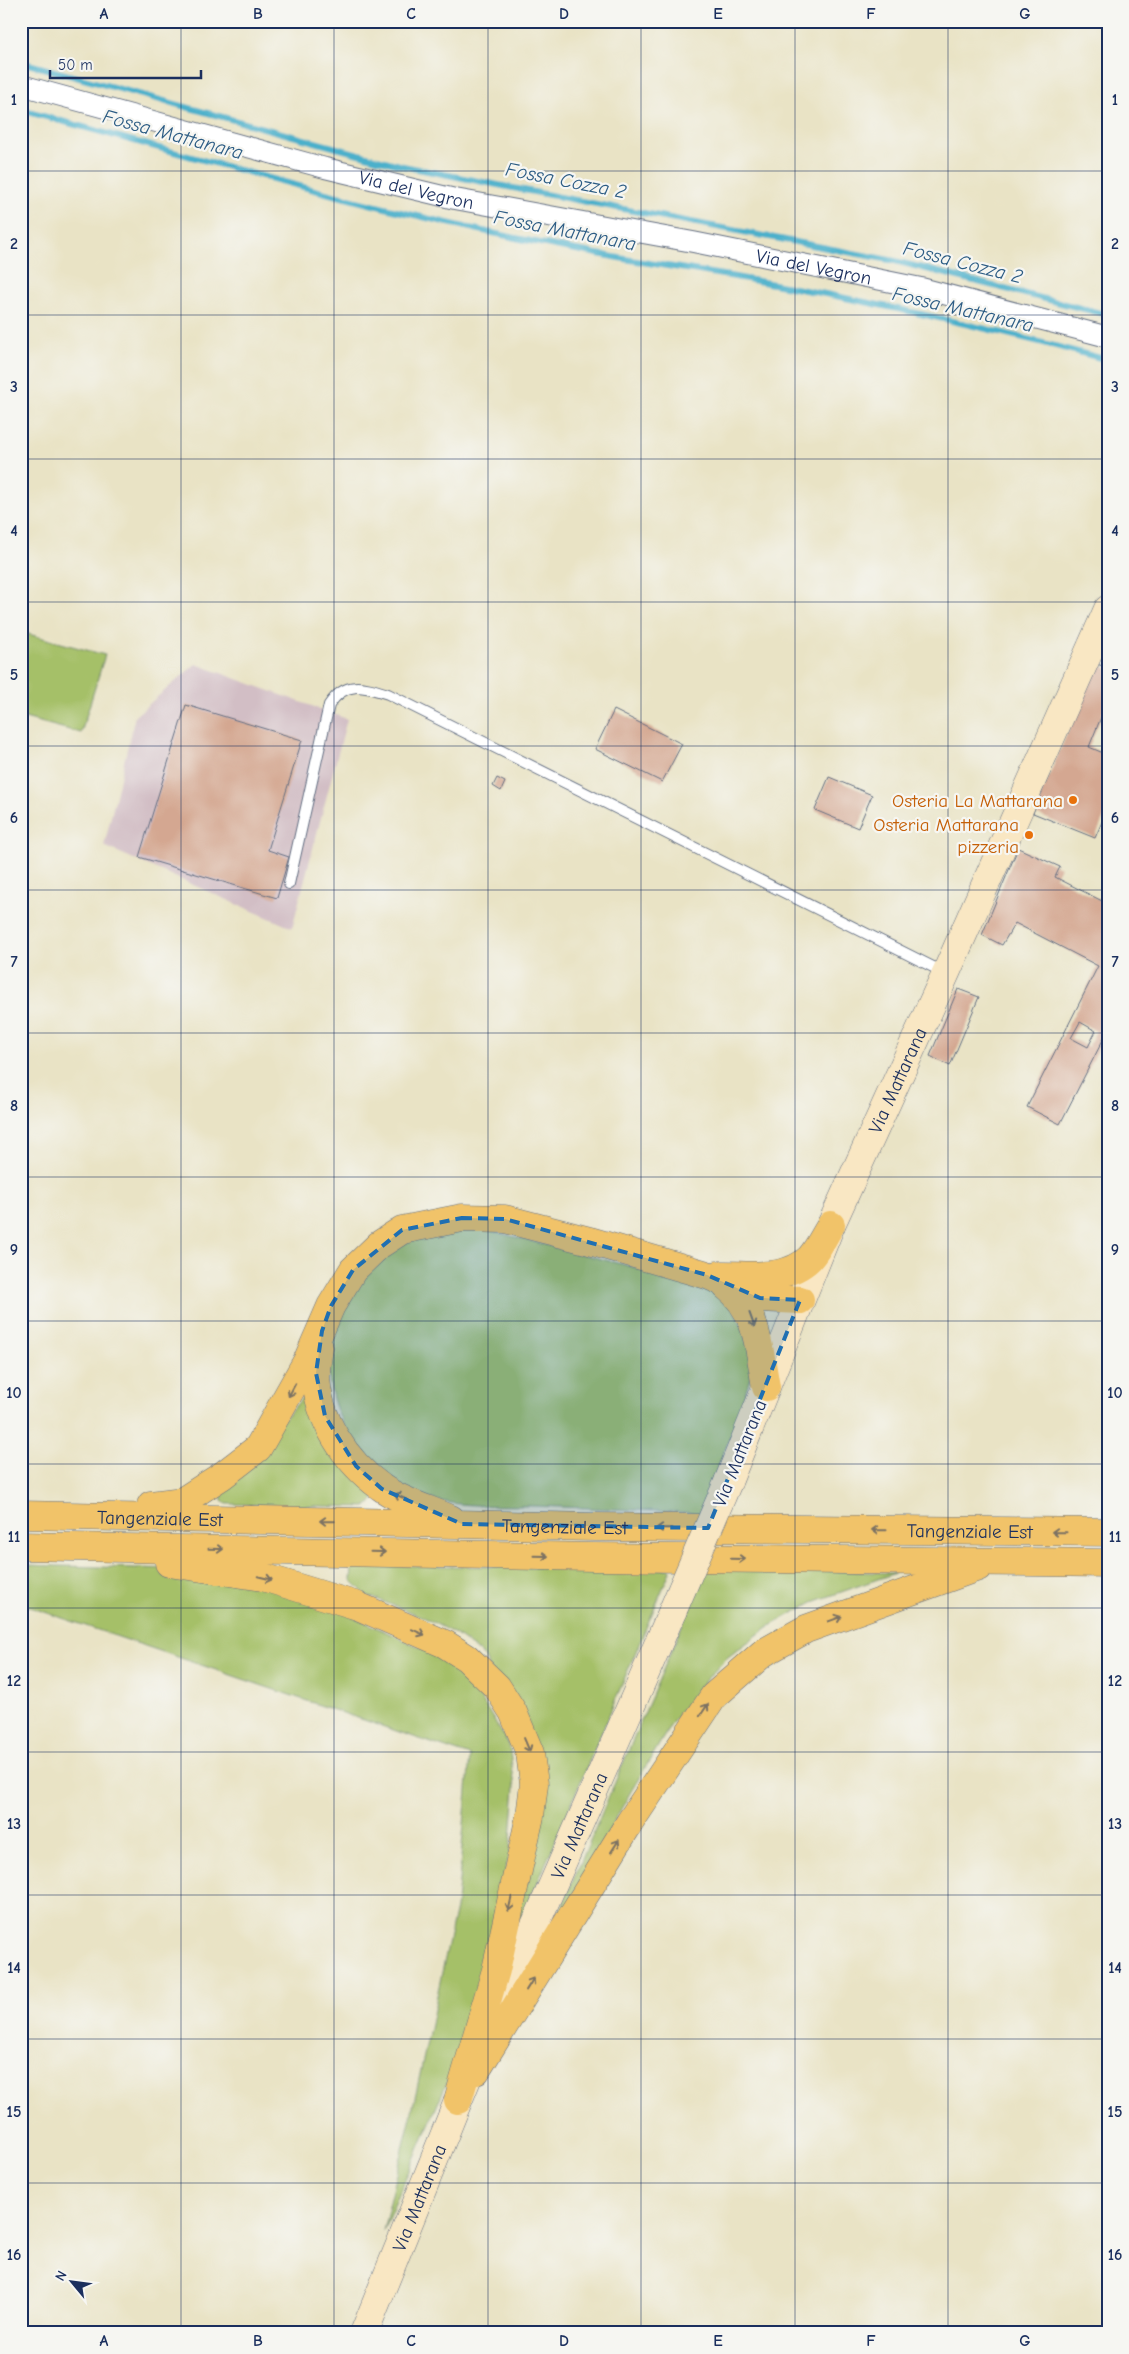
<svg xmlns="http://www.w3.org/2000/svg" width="1129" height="2354" viewBox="0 0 1129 2354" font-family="'Comic Neue',sans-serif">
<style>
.industrial{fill:#d2bec5}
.green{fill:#a5c067;stroke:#607862}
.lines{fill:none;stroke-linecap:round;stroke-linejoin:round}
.stream{stroke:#4cb0cb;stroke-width:6}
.building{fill:#d4a791;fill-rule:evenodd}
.lane-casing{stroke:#636e82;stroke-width:12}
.street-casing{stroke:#636e82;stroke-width:22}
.secondary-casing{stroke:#636e82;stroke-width:29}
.highway-casing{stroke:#636e82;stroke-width:29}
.lane{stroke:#fff;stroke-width:10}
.street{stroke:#fff;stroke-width:20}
.secondary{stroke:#f9e7c3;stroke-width:28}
.highway{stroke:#f1c369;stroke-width:28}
.secondary-bridge-casing{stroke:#636e82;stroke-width:29;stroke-linecap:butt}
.secondary-bridge{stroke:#f9e7c3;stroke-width:28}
.oneway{stroke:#7b7263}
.marked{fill:#1f6fb2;fill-opacity:0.2;stroke:#1f6fb2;stroke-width:4;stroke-dasharray:10 6;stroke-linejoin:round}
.grid{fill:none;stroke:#1b2f5e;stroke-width:1;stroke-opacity:0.55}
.food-dot{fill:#e8710a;stroke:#f6f6f2;stroke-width:2}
.labels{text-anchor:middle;stroke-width:4.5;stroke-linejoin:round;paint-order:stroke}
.street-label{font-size:19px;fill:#1b2f5e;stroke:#f6f6f2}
.food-label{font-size:19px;fill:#c56008;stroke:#f6f6f2;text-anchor:end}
.water-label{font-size:20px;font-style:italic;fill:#2c5c84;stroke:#f6f6f2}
.neatline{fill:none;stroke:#1b2f5e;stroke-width:2}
.grid-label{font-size:16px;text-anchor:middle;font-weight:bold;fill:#1b2f5e}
</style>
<rect width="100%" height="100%" fill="#f6f6f2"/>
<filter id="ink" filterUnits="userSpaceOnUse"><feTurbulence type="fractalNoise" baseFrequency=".02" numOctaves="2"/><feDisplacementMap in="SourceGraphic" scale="10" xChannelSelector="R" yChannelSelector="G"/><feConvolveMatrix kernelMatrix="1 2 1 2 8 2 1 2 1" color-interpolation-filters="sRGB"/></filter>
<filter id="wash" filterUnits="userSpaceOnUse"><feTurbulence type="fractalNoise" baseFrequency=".0096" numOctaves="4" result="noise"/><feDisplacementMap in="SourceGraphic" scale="20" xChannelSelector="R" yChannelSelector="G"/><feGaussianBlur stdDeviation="1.12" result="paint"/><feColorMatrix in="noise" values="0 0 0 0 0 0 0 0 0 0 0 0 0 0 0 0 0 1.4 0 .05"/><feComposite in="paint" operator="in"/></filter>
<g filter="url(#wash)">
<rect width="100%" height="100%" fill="#e9e3c5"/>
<path class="industrial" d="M196 664 347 719 292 928 104 846 135 716Z"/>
<path class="green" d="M21 632 105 655 81 733 21 717Z
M483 1229 692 1282 730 1301 753 1352 750 1377 740 1411 700 1513C645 1510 590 1508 534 1506 490 1505 441 1509 401 1488 384 1480 368 1462 357 1447 305 1376 327 1293 399 1246 422 1230 456 1232 483 1229Z
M303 1397 307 1398 374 1498 373 1501 366 1507 227 1504 222 1500 221 1492Z
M21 1565 214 1570 292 1589 450 1661 470 1681 509 1745 515 1787 510 1851 467 2036 383 2231 411 2116 457 1903 470 1756 21 1604Z
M357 1565 671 1569 512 1943 541 1784 484 1656 455 1634 423 1617 366 1595 351 1580 352 1569Z
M707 1567 895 1573 813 1602 768 1627 728 1657 700 1686 672 1723 630 1793 545 1946Z"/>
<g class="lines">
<path class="stream" d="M21 62 403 166 513 188 895 261 1108 315
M21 110C209 161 396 217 587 252 642 263 697 270 752 280 872 302 991 328 1108 360"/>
</g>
<g id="blocks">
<path class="building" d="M1097 664 1108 668V700L1089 747 1108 755V808L1095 838 1033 813Z
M186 705 302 740 268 850 289 857 277 898 139 857Z
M614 710 682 744 662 782 595 749Z
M829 777 872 795 858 828 815 810Z
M497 778 505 782 501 791 493 786Z
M1018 848 1060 867 1055 877 1108 904V1030L1060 1124 1027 1107 1098 966 1015 923 1002 945 982 935ZM1080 1022 1096 1031 1088 1047 1071 1038Z
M958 989 979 997 950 1066 930 1056Z"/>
</g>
</g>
<g filter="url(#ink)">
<use href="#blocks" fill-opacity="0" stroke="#636e82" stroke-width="1"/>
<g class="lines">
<g class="lane-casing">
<path id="lane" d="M289 884 329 705C345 680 363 686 388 694L945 973"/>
</g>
<g class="street-casing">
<g id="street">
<path id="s1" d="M21 85 325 168 455 199 693 242 921 288 1108 337"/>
</g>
</g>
<g class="secondary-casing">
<g id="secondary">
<path id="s2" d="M728 1482 831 1225 946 973 1108 609"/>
<path id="s3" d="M486 2037 673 1610"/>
<path id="s4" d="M364 2333 467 2079"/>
</g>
</g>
<g class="highway-casing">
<g id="highway">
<path d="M718 1275C749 1274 786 1282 810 1258 818 1249 824 1236 831 1225"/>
<path d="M726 1286C758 1310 759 1350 766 1387"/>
<path d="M319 1347C318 1356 316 1365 316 1374 317 1419 346 1462 381 1487 398 1500 431 1510 451 1519"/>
<path d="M151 1505 183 1501 223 1475 258 1448 307 1361 331 1306 353 1270 379 1245 402 1230 462 1218 505 1219 590 1241 707 1275 760 1298 800 1300"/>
<path id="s5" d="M21 1515 595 1527 1108 1532"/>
<path d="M21 1546 594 1557 1108 1563"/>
<path d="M169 1563 263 1577 358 1606 445 1644 467 1658 497 1687 513 1712 530 1753 534 1784 530 1816 496 1970 458 2100"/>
<path d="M476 2071 630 1822 714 1696 763 1653 806 1629 978 1567"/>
</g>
</g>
<use href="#lane" class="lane"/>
<use href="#street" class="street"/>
<use href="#secondary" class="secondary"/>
<use href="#highway" class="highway"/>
<g class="secondary-bridge-casing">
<path id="secondary-bridge" d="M673 1610 728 1482"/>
</g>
<use href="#secondary-bridge" class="secondary-bridge"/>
</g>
<defs><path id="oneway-shaft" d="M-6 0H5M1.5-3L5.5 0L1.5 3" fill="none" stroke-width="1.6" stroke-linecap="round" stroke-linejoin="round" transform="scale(1.25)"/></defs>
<g class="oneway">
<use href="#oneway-shaft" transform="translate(752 1320) rotate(70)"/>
<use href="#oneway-shaft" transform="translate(292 1390) rotate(118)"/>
<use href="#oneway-shaft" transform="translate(401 1497) rotate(-156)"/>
<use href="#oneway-shaft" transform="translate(327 1521) rotate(-179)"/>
<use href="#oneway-shaft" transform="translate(664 1528) rotate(-179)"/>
<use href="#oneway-shaft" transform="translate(879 1530) rotate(-179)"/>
<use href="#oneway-shaft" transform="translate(1059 1532) rotate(-179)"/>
<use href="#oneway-shaft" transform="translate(216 1549) rotate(1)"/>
<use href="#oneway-shaft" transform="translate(378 1552) rotate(1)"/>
<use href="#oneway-shaft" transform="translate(541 1556) rotate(1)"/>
<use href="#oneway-shaft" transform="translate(738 1559) rotate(1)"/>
<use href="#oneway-shaft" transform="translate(265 1578) rotate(14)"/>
<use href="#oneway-shaft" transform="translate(835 1619) rotate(-20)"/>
<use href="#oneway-shaft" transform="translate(418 1632) rotate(24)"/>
<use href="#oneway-shaft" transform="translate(704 1710) rotate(-56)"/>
<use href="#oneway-shaft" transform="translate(527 1745) rotate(67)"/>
<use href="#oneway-shaft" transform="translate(615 1846) rotate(-58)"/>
<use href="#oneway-shaft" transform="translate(510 1904) rotate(103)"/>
<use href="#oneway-shaft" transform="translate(530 1984) rotate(-58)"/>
</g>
</g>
<path class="marked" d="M462 1218 505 1219 707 1275 760 1298 800 1300 708 1528 462 1524 382 1489 356 1466 325 1416 316 1373 322 1331 331 1306 353 1270 402 1230Z"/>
<path class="grid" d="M181 21V2333M334 21V2333M488 21V2333M641 21V2333M795 21V2333M948 21V2333M21 171H1108M21 315H1108M21 459H1108M21 602H1108M21 746H1108M21 890H1108M21 1033H1108M21 1177H1108M21 1321H1108M21 1464H1108M21 1608H1108M21 1752H1108M21 1895H1108M21 2039H1108M21 2183H1108"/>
<g class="food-dot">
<circle cx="1073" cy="800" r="5"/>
<circle cx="1029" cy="835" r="5"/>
</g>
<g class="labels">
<g class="street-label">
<text dy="7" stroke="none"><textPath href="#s1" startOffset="409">Via del Vegron</textPath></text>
<text dy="7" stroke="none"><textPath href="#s1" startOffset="814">Via del Vegron</textPath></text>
<text dy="7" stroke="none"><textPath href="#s2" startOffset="436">Via Mattarana</textPath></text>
<text transform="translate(739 1453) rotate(-68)" y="7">Via Mattarana</text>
<text dy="7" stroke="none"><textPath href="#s5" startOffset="139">Tangenziale Est</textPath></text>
<text dy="7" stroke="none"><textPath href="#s5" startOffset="544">Tangenziale Est</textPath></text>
<text dy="7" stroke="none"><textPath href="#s5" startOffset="949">Tangenziale Est</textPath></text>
<text dy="7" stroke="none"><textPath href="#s3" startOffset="231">Via Mattarana</textPath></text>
<text dy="7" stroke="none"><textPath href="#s4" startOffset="146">Via Mattarana</textPath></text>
</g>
<g class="food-label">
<text x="1063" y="807">Osteria La Mattarana</text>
<text x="1019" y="831">Osteria Mattarana<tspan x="1019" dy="22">pizzeria</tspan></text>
</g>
<g class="water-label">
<text transform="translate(173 134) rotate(15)" y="7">Fossa Mattanara</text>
<text transform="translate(566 180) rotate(11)" y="7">Fossa Cozza 2</text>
<text transform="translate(565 230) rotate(11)" y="7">Fossa Mattanara</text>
<text transform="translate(963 262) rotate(14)" y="7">Fossa Cozza 2</text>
<text transform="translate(963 309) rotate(13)" y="7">Fossa Mattanara</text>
</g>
</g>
<rect width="1129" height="2354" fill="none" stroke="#f6f6f2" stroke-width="55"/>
<g transform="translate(72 2282) rotate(299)" stroke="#f6f6f2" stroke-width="4" paint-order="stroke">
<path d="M0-4L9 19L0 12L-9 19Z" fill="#1b2f5e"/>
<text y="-8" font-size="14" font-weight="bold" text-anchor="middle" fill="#1b2f5e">N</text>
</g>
<path d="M50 70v8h151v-8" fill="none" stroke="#1b2f5e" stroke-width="2.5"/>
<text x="58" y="70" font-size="15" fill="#1b2f5e" stroke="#f6f6f2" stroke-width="4" paint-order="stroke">50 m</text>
<rect x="28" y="28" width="1074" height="2298" class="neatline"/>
<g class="grid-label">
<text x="104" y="19">A</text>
<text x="258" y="19">B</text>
<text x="411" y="19">C</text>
<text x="564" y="19">D</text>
<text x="718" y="19">E</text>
<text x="871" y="19">F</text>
<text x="1025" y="19">G</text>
<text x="14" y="105">1</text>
<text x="1115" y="105">1</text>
<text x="14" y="249">2</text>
<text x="1115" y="249">2</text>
<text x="14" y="392">3</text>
<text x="1115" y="392">3</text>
<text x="14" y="536">4</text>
<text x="1115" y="536">4</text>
<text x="14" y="680">5</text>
<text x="1115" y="680">5</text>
<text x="14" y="823">6</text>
<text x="1115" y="823">6</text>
<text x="14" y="967">7</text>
<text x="1115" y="967">7</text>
<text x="14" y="1111">8</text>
<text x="1115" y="1111">8</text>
<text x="14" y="1255">9</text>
<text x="1115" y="1255">9</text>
<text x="14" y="1398">10</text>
<text x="1115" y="1398">10</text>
<text x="14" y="1542">11</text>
<text x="1115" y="1542">11</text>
<text x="14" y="1686">12</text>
<text x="1115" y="1686">12</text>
<text x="14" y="1829">13</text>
<text x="1115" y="1829">13</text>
<text x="14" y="1973">14</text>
<text x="1115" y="1973">14</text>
<text x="14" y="2117">15</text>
<text x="1115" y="2117">15</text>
<text x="14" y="2260">16</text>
<text x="1115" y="2260">16</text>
<text x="104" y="2346">A</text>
<text x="258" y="2346">B</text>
<text x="411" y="2346">C</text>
<text x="564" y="2346">D</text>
<text x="718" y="2346">E</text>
<text x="871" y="2346">F</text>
<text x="1025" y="2346">G</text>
</g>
</svg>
